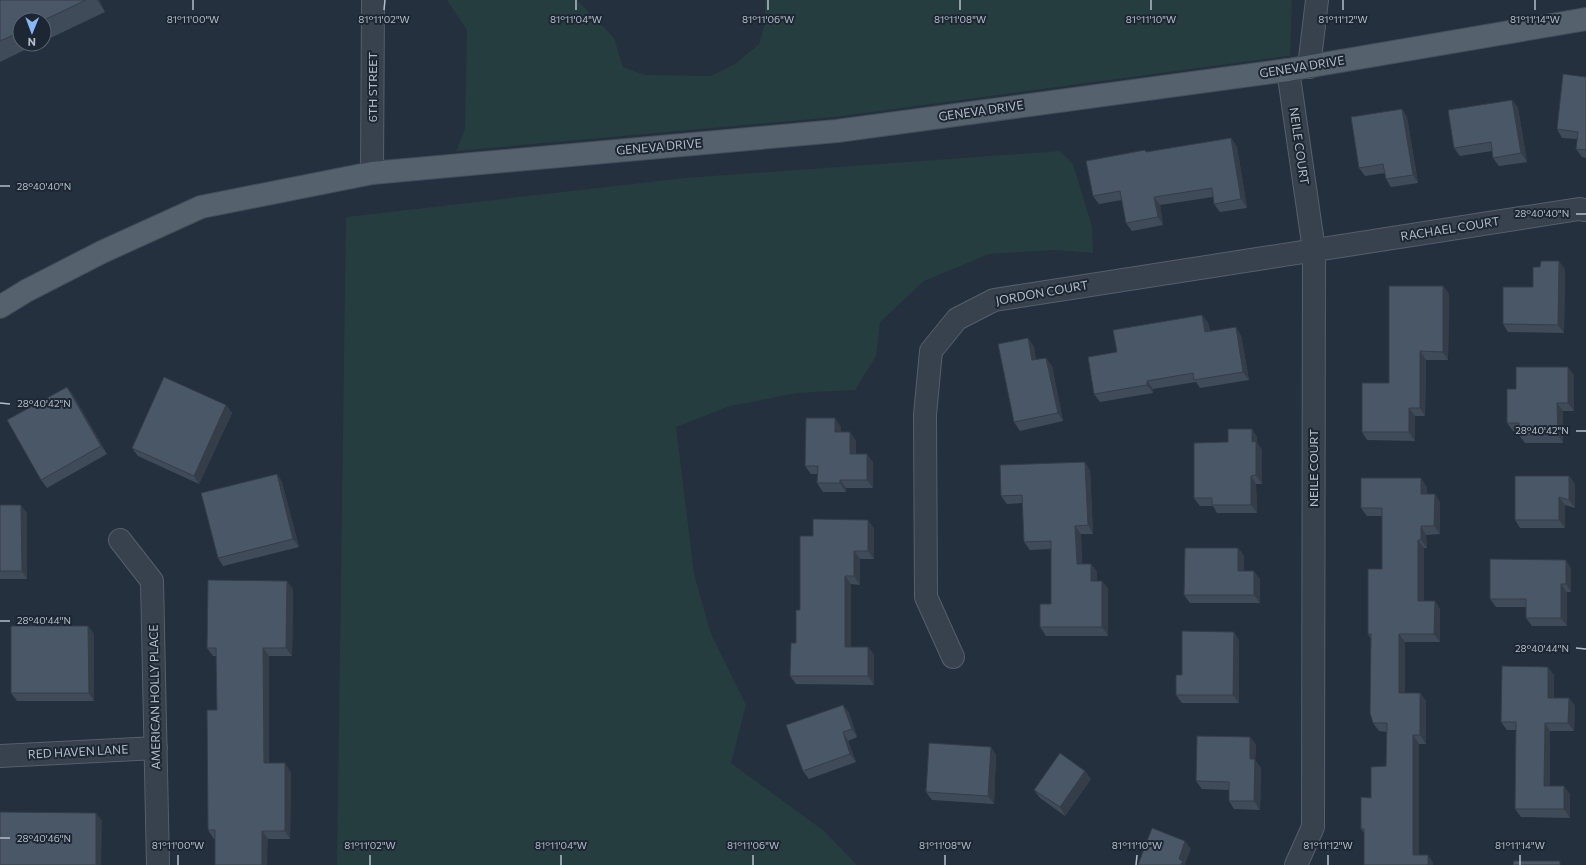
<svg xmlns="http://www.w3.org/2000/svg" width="1586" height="865" viewBox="0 0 1586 865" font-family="Commissioner,sans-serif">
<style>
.green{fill:#263d3f}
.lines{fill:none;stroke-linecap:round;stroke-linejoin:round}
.minor-casing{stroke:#565f6c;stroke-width:24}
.major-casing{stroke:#444d5a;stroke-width:24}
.minor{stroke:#38414e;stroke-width:22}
.major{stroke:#56616e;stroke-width:22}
.wall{fill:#404b59}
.shaded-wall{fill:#343d48}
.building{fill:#4a5767;stroke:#343d48}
.ticks{fill:none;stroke:#b4bcc9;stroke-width:1.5}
.labels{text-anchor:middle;stroke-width:4;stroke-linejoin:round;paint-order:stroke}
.street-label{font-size:12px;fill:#b4bcc9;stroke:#1d2633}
.ticks-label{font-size:10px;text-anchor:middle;fill:#b4bcc9;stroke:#1d2633;stroke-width:4;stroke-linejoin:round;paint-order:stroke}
</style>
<rect width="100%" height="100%" fill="#24303e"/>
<path class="green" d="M447 0H577L614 38 623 67 645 75 711 76 735 64 759 44 765 23V0H1292L1290 56H1286L835 117 456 151 465 129 467 30Z
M1060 151 1073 164 1092 227 1093 253 1055 250 989 254 924 281 880 322 876 356 855 390 797 393 730 406 676 427 694 574 711 634 746 705 731 763 824 831 857 865H337L346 217 685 178Z"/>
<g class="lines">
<g class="minor-casing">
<path id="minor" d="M1309 67 1317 0
M1288 70 1314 250 1313 827 1296 865
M372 173 373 0
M120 540 152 581 158 865
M953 657 926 597 925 415 931 351 957 319 994 300 1579 209 1586 210
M0 756 156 748"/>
</g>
<g class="major-casing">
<path id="major" d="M0 307 26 291 102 252 201 207 372 173 837 131 1288 70 1586 19"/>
</g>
<use href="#minor" class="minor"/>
<use href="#major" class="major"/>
</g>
<path class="wall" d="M0 0H99L105 12 44 41V20H20V44H37L0 62Z
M1586 77V158L1582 157 1576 149 1578 139 1562 138 1557 129Z
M1512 100 1518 108 1527 162 1499 166 1493 158 1492 151 1460 156 1454 148Z
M1402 109 1407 117 1418 183 1391 187 1386 179 1385 173 1365 176 1359 168Z
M1231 138 1237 147 1247 208 1220 212 1214 204 1213 197 1160 205 1163 225 1132 231 1126 223 1122 200 1099 204 1093 196 1146 152Z
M1540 267 1565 269 1564 333 1508 332 1503 324 1533 287Z
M1443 286 1449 294 1448 360H1426L1425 416H1415V441L1367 440 1362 432Z
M1202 315 1208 323 1210 331 1241 335 1249 380 1200 388 1196 382 1153 389V393L1100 402 1094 394 1117 352Z
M1028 338 1034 347 1036 360 1052 366 1063 421 1020 431 1014 422Z
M1574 375V411H1563V443H1525L1519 435V431H1513L1507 423 1516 389Z
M67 387 73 395 107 454 47 488 41 480Z
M226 405 232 413 199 484 138 456 132 448Z
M841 427V432L856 441V454L873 462V488H846V492H823L817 483V474H811L805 466Z
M1252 429 1257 437V443L1262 450V484H1256L1257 513H1217L1213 506H1200L1194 498 1228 442Z
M1090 470 1093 534H1081L1082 564H1091L1097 572V581H1102L1108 589V636H1046L1040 627 1051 604V549L1030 550 1024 542 1022 503 1007 504 1001 496Z
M277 474 282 482 299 547 223 566 218 558Z
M1569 476 1575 484V508L1565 505V528H1520L1515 520Z
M1427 487V494L1440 502V534L1426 535 1427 548H1424V601H1435L1440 609V642H1405V693H1420L1426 701V744H1419V855H1428L1433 863V865H1364V833L1361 829 1371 798 1386 766 1387 732 1379 731 1373 723 1371 639 1368 634 1382 569V516H1367L1361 508Z
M0 505 27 513V579H0Z
M874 528V559H860V585L851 584V647H868L874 655V685L796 684 790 676 796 643 800 610 813 536Z
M1238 548 1244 556V571L1260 579V603H1190L1184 595Z
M1571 568V592H1567V626H1532L1526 618V607H1496L1490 599Z
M293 589 292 656H269V763L291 772 290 839H214L208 830 217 710 216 656H213L207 648Z
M88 626 94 634V701H17L11 693Z
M1234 632 1239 640V703H1182L1176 695 1182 675Z
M1554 675V698H1569L1575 706 1574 731H1550V786L1570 794V818L1521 817 1515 809 1516 730H1507L1501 722Z
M843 705 849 713 857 737 848 741 856 762 809 779 803 771Z
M1250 737 1256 745 1255 760 1261 768 1260 810 1234 809 1229 801V790L1202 789 1196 781Z
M991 747 996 755 994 804 932 800 926 792Z
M1091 779 1065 816 1040 798 1034 790Z"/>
<path class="shaded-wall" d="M97 0H99L105 12Z
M1512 100 1518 108 1527 162 1521 153Z
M1402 109 1407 117 1418 183 1413 175Z
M1231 138 1237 147 1247 208 1241 199Z
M1154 197 1160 205 1163 225 1158 217Z
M1559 261 1565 269 1564 333 1558 325Z
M1443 286 1449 294 1448 360 1443 352Z
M1202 315 1208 323 1211 340 1205 332Z
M1236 327 1241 335 1249 380 1243 372Z
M1028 338 1034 347 1038 369 1032 360Z
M1420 351 1426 360 1425 416 1420 408Z
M1046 358 1052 366 1063 421 1058 413Z
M1568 367 1574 375V411L1568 403Z
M1147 381 1153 389V393L1147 385Z
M67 387 73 395 107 454 101 446Z
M1557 403 1563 411V443L1558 435Z
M226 405 232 413 199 484 194 476Z
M1409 408 1415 416V441L1409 432Z
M835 418 841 427V441L835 432Z
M1252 429 1257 437V443L1262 450V484L1256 475 1252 442Z
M850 432 856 441V462L850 454Z
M867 454 873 462V488L867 480Z
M1085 462 1090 470 1093 534 1088 525Z
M277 474 282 482 299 547 293 539Z
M1251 476 1256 484 1257 513 1251 505Z
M1569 476 1575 484V508L1569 500Z
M1421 478 1427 487V502L1421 494Z
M840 480 846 488V492L840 483Z
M1435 494 1440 502V534L1434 526Z
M1559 497 1565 505V528L1559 520Z
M21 505 27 513V579L22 571Z
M868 520 874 528V559L868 551Z
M1075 526 1081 534 1082 572 1077 564Z
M1421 526 1426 535 1427 548 1421 540Z
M1418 540 1424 548V609L1418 601Z
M1238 548 1244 556V580L1238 571Z
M854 551 860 559V585L854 576Z
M1566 560 1571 568V592L1566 584Z
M1091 564 1097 572V589L1091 581Z
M1254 571 1260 579V603L1254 595Z
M845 576 851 584V655L845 647Z
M287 581 293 589 292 656 286 648Z
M1102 581 1108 589V636L1102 627Z
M1561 584 1567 592V626L1561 618Z
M1435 601 1440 609V642L1434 634Z
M88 626 94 634V701L89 693Z
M1234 632 1239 640V703L1233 695Z
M1399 634 1405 642V701L1399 693Z
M868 647 874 655V685L868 676Z
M263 648 269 656V771L264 763Z
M1548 667 1554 675V706L1548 698Z
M1420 693 1426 701V744L1420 735Z
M1569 698 1575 706 1574 731 1568 723Z
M843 705 849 713 857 737 852 729Z
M1545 723 1550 731V794L1544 786Z
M843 732 848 741 856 762 850 754Z
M1413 735 1419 744V863L1413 855Z
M1250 737 1256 745 1255 760 1261 768 1260 810 1254 801 1250 759Z
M991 747 996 755 994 804 988 796Z
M285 763 291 772 290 839 285 831Z
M1085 771 1091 779 1065 816 1060 807Z
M1564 786 1570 794V818L1564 809Z
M96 813 102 821 101 865H96Z
M262 831 268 839 267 865H262Z
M1185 841 1191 849 1185 864 1186 865H1181L1179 859Z
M1428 855 1433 863V865H1428Z"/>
<path class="building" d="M0 0H86L44 20H20V32L0 41Z
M1563 74 1586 77V150L1576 149 1578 132 1557 129Z
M1512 100 1521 153 1493 158 1491 142 1454 148 1448 110Z
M1402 109 1413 175 1386 179 1383 164 1359 168 1351 117Z
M1231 138 1241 199 1214 204 1212 188 1154 197 1158 217 1126 223 1120 191 1093 196 1086 161 1145 150 1146 152Z
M1541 261H1559L1558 325 1503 324V287H1533V267H1540Z
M1389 286H1443V352L1420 351V408H1409V432H1362V383H1389Z
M1202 315 1205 332 1236 327 1243 372 1194 380 1193 373 1147 381V385L1094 394 1088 357 1117 352 1113 330Z
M1028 338 1032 360 1046 358 1058 413 1014 422 998 344Z
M1516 367H1568V403H1557L1558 435H1519V423H1507V389H1516Z
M164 377 226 405 194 476 132 448Z
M67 387 101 446 41 480 7 420Z
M806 418H835V432H850V454H867V480H840V483H817L818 466H805Z
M1228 429H1252V442L1256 441V475L1251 476V505H1212V498H1194V443L1228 442Z
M1085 462 1088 525 1075 526 1077 564H1091V581H1102V627H1040V604H1051V541L1024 542 1022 495 1001 496 1000 465Z
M277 474 293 539 218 558 201 493Z
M1515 476H1569V500L1559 497V520H1515Z
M1361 478H1421V494H1435L1434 526H1421V540H1418V601H1435L1434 634H1399V693H1420V735H1413V855H1428V865H1364V829H1361V797L1371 798V767L1386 766 1387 723H1373L1370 713 1371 634H1368V569H1382V508H1361Z
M0 505H21L22 571H0Z
M813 519 868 520V551H854V576H845V647H868V676H790L791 643H796V610H800V536H813Z
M1185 548H1238V571H1254V595H1184Z
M1490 559 1566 560V584H1561V618H1526V599H1490Z
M208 580 287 581 286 648H263L264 763H285V831H262V865H215V830H208L207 710H217L216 648H207Z
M11 626H88L89 693H11Z
M1182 631 1234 632 1233 695H1176V675H1182Z
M1502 666 1548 667V698H1569L1568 723H1545L1544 786H1564V809H1515L1516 722H1501Z
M843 705 852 729 843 732 850 754 803 771 786 725Z
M1197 736 1250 737V759H1255L1254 801H1229V782L1196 781Z
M929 743 991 747 988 796 926 792Z
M1060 753 1085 771 1060 807 1034 790Z
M0 812 96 813V865H0Z
M1152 828 1185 841 1179 859 1183 861 1181 865H1138Z
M1514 861H1560V865H1513Z"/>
<path class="ticks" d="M193 10V0M384 10 385 0M576 10V0M768 10V0M960 10V0M1151 10V0M1343 10V0M1535 10V0M0 186H10M1576 214H1586M0 403 10 404M1576 431H1586M0 621H10M1576 648 1586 649M0 838H10M178 865V855M370 865V855M561 865V855M753 865V855M945 865V855M1136 865 1137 855M1328 865V855M1520 865V855"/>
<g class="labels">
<g class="street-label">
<text transform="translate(1302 67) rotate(-9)" y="4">GENEVA DRIVE</text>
<text transform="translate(373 87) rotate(-90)" y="4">6TH STREET</text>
<text transform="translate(981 111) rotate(-8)" y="4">GENEVA DRIVE</text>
<text transform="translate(1299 146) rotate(82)" y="4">NEILE COURT</text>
<text transform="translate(659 147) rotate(-5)" y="4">GENEVA DRIVE</text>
<text transform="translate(1450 229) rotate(-9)" y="4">RACHAEL COURT</text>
<text transform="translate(1042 293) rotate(-10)" y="4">JORDON COURT</text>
<text transform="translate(1314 468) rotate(-90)" y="4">NEILE COURT</text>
<text transform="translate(155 697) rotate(-91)" y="4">AMERICAN HOLLY PLACE</text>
<text transform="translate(78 752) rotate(-3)" y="4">RED HAVEN LANE</text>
</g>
</g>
<g class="ticks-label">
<text x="193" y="23">81°11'00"W</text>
<text x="384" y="23">81°11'02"W</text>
<text x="576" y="23">81°11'04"W</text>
<text x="768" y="23">81°11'06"W</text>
<text x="960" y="23">81°11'08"W</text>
<text x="1151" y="23">81°11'10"W</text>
<text x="1343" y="23">81°11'12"W</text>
<text x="1535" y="23">81°11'14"W</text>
<text x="44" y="190">28°40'40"N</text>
<text x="1542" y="217">28°40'40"N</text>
<text x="44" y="407">28°40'42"N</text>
<text x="1542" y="434">28°40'42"N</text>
<text x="44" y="624">28°40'44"N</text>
<text x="1542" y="652">28°40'44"N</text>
<text x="44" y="842">28°40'46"N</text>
<text x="178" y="849">81°11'00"W</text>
<text x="370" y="849">81°11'02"W</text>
<text x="561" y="849">81°11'04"W</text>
<text x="753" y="849">81°11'06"W</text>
<text x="945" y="849">81°11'08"W</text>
<text x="1137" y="849">81°11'10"W</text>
<text x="1328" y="849">81°11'12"W</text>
<text x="1520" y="849">81°11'14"W</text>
</g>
<g transform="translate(32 32) rotate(181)"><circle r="19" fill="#1d2633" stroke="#59626f"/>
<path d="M0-3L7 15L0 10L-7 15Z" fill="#89b8f8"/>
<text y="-6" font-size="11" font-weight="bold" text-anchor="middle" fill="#b4bcc9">N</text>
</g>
</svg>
